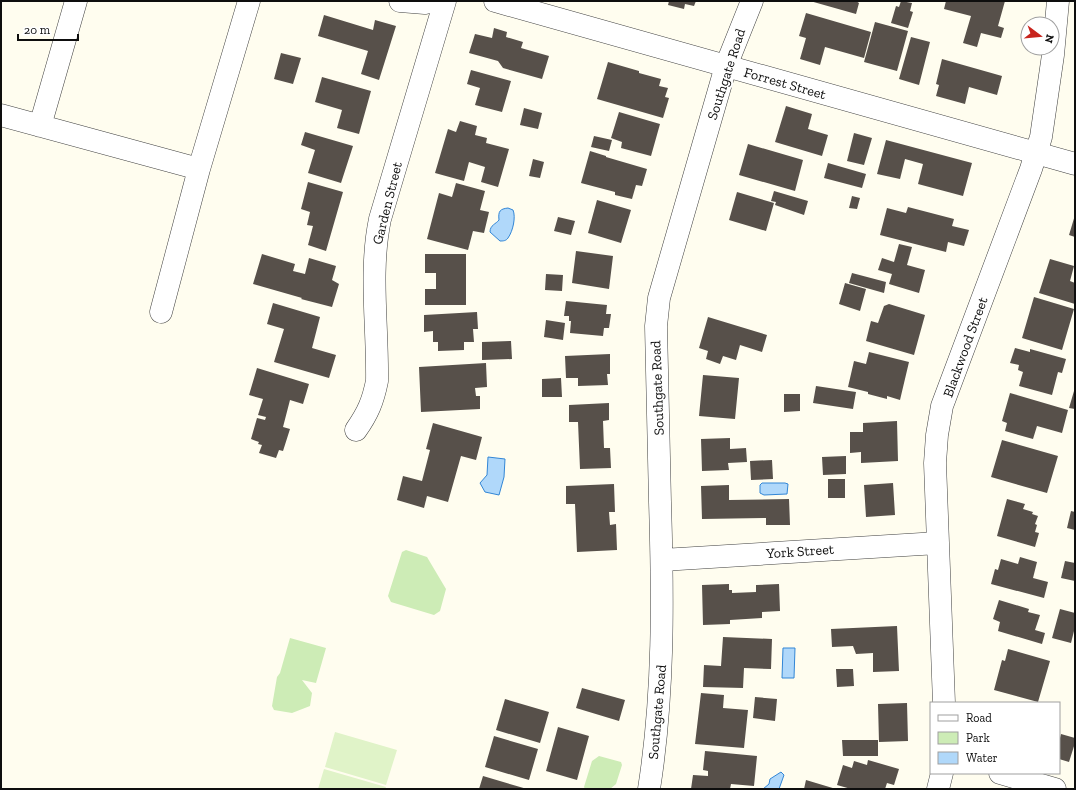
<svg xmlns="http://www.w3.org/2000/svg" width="1076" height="790" viewBox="0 0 1076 790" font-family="'Zilla Slab',serif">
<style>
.green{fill:#cdecb6}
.pitch{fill:#e0f3c8}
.water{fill:#b0d8fa;stroke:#3286d6}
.building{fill:#57504a}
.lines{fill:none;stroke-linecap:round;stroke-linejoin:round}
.minor-casing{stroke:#414141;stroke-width:23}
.minor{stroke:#fff;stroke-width:22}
.labels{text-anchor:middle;stroke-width:4;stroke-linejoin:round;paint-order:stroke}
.street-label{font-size:14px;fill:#0e0e0e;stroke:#fff}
</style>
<rect width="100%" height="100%" fill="#fffdef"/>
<path class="green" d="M406 550 427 557 446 589 440 611 434 615 391 602 388 596 402 552Z
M290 638 326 648 316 683 302 680 312 693 310 706 292 713 274 710 272 706 277 677 280 673Z
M599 756 621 762 622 765 616 784 610 789H585L584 787 592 761Z"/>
<path class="pitch" d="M335 732 397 750 386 785 325 767Z
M324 769 386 787 385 789H318Z"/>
<path class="water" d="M508 208 513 210C516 217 513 231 508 238 506 241 503 241 500 241L490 232C490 225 496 224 499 220 498 211 500 209 508 208Z
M488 457 505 459 504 477 499 495 485 492 480 483 487 475Z
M762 483H785L788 484 787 494 764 495 760 493V485Z
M783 648H795L794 678H782Z
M781 772 784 775 779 789H763L769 784 770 779Z"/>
<path class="building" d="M669 1H696L694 6 685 4 684 9 668 5Z
M810 1H856L859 3 856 14Z
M901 1 912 3 910 11 913 12 908 28 891 23 896 6 899 7Z
M946 1H1005L998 26 1004 28 1001 38 981 33 977 47 963 43 971 16 944 9Z
M806 13 871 32 864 58 825 47 820 65 800 59 806 38 799 36Z
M324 15 373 30 375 20 396 26 379 80 361 74 368 51 318 36Z
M875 22 908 31 897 71 864 62Z
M494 28 507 32 506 37 523 42 521 48 549 56 542 79 503 68 498 61 469 53 475 34 492 38Z
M911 37 930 42 919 85 899 79Z
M281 53 301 58 293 84 274 79Z
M942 59 1002 76 997 95 969 87 965 104 936 96 939 85 936 84Z
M608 62 639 71V73L661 79 659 86 668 88 665 97 669 98 663 118 597 99Z
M471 70 511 81 502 112 475 105 480 88 467 84Z
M322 77 371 91 359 134 337 128 342 110 315 102Z
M786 106 812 114 808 129 828 135 822 156 775 142Z
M524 108 542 113 538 129 520 125Z
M619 112 660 124 651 156 621 148 622 142 611 138Z
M460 121 477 126 475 135 487 138 486 143 509 149 498 187 481 182 485 167 469 162 464 181 435 173 448 129 456 132Z
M305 132 353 146 341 183 308 173 315 150 301 145Z
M854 133 872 138 864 165 847 161Z
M594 136 612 140 609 151 591 147Z
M886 140 972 163 963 196 918 184 923 164 905 159 900 179 877 174Z
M748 144 803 160 795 191 739 175Z
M590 151 606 156V157L647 169 642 186 636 185 632 199 615 195V192L581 183Z
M533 159 544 162 540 178 529 176Z
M828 163 866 174 862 188 824 178Z
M308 182 343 192 326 251 308 245 313 226 307 225 310 212 301 209Z
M456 183 485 191 480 210 489 212 484 233 473 231 468 250 427 239 439 193 452 197Z
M774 191 808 201 804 215 775 205 776 202 771 201Z
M737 192 774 203 766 231 729 220Z
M852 196 860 198 857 209 849 208Z
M597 200 631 210 621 243 588 233Z
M908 207 954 219 952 226 969 230 964 246 948 242 946 252 880 235 887 208 906 213Z
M1075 215V237L1069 235Z
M558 217 575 221 571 235 554 231Z
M899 244 912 247 907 265 925 270 919 293 889 284 892 274 878 270 882 258 894 262Z
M576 251 613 256 609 289 572 283Z
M262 254 295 264 293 271 305 274 309 258 336 266 332 280 339 284 332 307 301 299 302 298 253 284Z
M425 254H466V305H425V289H436V273H425Z
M1050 259 1074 266 1070 281 1075 283V304L1039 293Z
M852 273 886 282 884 293 849 283Z
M546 274 563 275 562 291 545 290Z
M845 283 866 289 860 311 839 304Z
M1034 297 1074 309 1062 350 1022 338Z
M566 301 607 305 606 314H611L609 328H604L603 336 570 333 571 321H569V316H564Z
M273 303 320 317 312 348 336 355 329 378 274 362 284 329 267 324Z
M889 304 925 315 914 355 866 341 871 321 878 323 884 306Z
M477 312 478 329H473L474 342H464V350L438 351V342H433V331L424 332V315Z
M708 317 767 335 762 352 740 345 736 360 723 356 720 364 706 359 708 351 699 348Z
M546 320 565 323 563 340 544 337Z
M511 341 512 359 482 360V342Z
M1015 348 1030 352V349L1066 359 1062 373 1058 372 1052 395 1019 386 1023 372 1018 370 1019 365 1010 363Z
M869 352 909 362 900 400 887 396V399L868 394V392L848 387 854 361 866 364Z
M610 354V374H607L608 385 578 386V378H566L565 356Z
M486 363 487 387 475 388 476 396H480V409L421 412 419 367Z
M257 368 309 384 303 404 290 400 283 427 290 429 283 451 279 450 276 458 259 453 262 445 258 444 259 442 251 439 257 418 265 420 266 417 258 415 263 399 249 395Z
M703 375 739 378 735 419 699 416Z
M561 378 562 397H542V379Z
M816 386 856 392 853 409 813 403Z
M1074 391 1075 392V409L1069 408Z
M1010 393 1068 410 1062 433 1037 426 1033 439 1005 431 1007 423 1002 421Z
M784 394H800V411L784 412Z
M609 403V420L603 421 604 448H610L611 468 580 469 578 422H569V405Z
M897 421 898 461 861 463V452L850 453V432H863V423Z
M433 423 482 437 476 460 461 456 448 502 427 496 424 508 397 500 403 476 422 481 430 450 426 449Z
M730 438V449L746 448 747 462 728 463 729 470 702 471 701 439Z
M1002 440 1058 456 1047 493 991 477Z
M846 456V474L823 475 822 457Z
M772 460 773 479 751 480 750 461Z
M828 479H845V498H828Z
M893 483 895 515 866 517 864 485Z
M614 484 615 512H609L610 525 616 524 617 550 577 552 575 504H566V486Z
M729 485V500L789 499 790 525H766V518L702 519 701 486Z
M1007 499 1025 504 1023 509 1033 512 1032 514 1038 516 1035 524 1037 525 1035 532 1039 533 1035 547 997 536Z
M1071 511 1075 512V530L1067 528Z
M1020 557 1037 562 1033 578 1048 582 1044 598 991 584 995 569 998 570 1001 559 1018 564Z
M1065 561 1075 563V581L1061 578Z
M729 584V590H732V593L756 592V585L779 584 780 611 762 612V618L730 620V624L703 625 702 585Z
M999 600 1029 609 1028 612 1040 615 1035 630 1045 633 1042 644 998 631 1000 622 993 619Z
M1060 609 1075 613V627L1071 643 1052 638Z
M897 626 899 671 873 672V653L856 654 853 646 832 647 831 629Z
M723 637 772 639 771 669 744 668 743 688 703 687 704 665 721 666Z
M1008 649 1050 661 1038 702 994 690 1002 660 1005 661Z
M836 669H853L854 686 837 687Z
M582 688 625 700 619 721 576 708Z
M701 693 724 695 723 708 748 710 744 748 695 744Z
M755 697 777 699 775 721 753 718Z
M505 699 549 712 540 743 496 730Z
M907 703 908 741 879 742 878 704Z
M558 727 589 736 577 780 546 771Z
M1061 734 1075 738V743L1069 762 1059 759V737L1060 738Z
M494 736 538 749 529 780 485 767Z
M842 740H878V756H843Z
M705 751 757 756 754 786 731 784 730 789H691L693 775 708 776V771L703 770Z
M868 760 899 769 894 785 887 783 885 789H851L837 785 843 765 852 768 854 761 867 765Z
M483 776 527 789H479Z
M806 780 836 789H804Z"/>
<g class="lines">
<g class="minor-casing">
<path id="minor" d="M400 1 425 3 434 1
M495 1 1075 164
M1 115 199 169 161 312
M40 126 76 1
M199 169 249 1
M356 430C368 413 373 401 377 381 378 327 369 272 380 219L445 1
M662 560 938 543
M944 703 935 463 937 435 942 406 1031 169 1041 137 1053 55 1058 1
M1000 773 1055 789
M649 789C664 694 663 598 660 502 659 443 657 385 656 326L659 298 726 66 752 1
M938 789 942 773"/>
</g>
<use href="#minor" class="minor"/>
</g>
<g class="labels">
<g class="street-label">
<text transform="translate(726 74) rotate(-72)" y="5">Southgate Road</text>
<text transform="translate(785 83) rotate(16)" y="5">Forrest Street</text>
<text transform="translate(387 203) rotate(-76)" y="5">Garden Street</text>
<text transform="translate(965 347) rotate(-70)" y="5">Blackwood Street</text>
<text transform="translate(657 388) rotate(-92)" y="5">Southgate Road</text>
<text transform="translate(800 551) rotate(-4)" y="5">York Street</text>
<text transform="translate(657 712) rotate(-85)" y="5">Southgate Road</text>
</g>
</g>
<rect width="1076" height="790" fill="none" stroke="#0e0e0e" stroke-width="4"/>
<rect x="930" y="702" width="130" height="72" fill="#ffffff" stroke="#9f9f9f"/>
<rect x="938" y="715" width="20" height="6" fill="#ffffff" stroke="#9f9f9f"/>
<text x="966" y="722" font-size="12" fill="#0e0e0e">Road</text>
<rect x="938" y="732" width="20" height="12" fill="#cdecb6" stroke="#9f9f9f"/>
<text x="966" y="742" font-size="12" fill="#0e0e0e">Park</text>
<rect x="938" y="752" width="20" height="12" fill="#b0d8fa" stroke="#9f9f9f"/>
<text x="966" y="762" font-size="12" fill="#0e0e0e">Water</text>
<g transform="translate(1040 36) rotate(106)"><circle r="19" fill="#ffffff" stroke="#9f9f9f"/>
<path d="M0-3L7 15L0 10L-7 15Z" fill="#c8241d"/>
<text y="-6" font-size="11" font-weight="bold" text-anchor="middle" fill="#0e0e0e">N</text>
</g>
<path d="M18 34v6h60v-6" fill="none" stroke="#0e0e0e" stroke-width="2"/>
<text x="24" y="34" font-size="12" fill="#0e0e0e" stroke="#ffffff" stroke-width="3" paint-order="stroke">20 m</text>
</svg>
